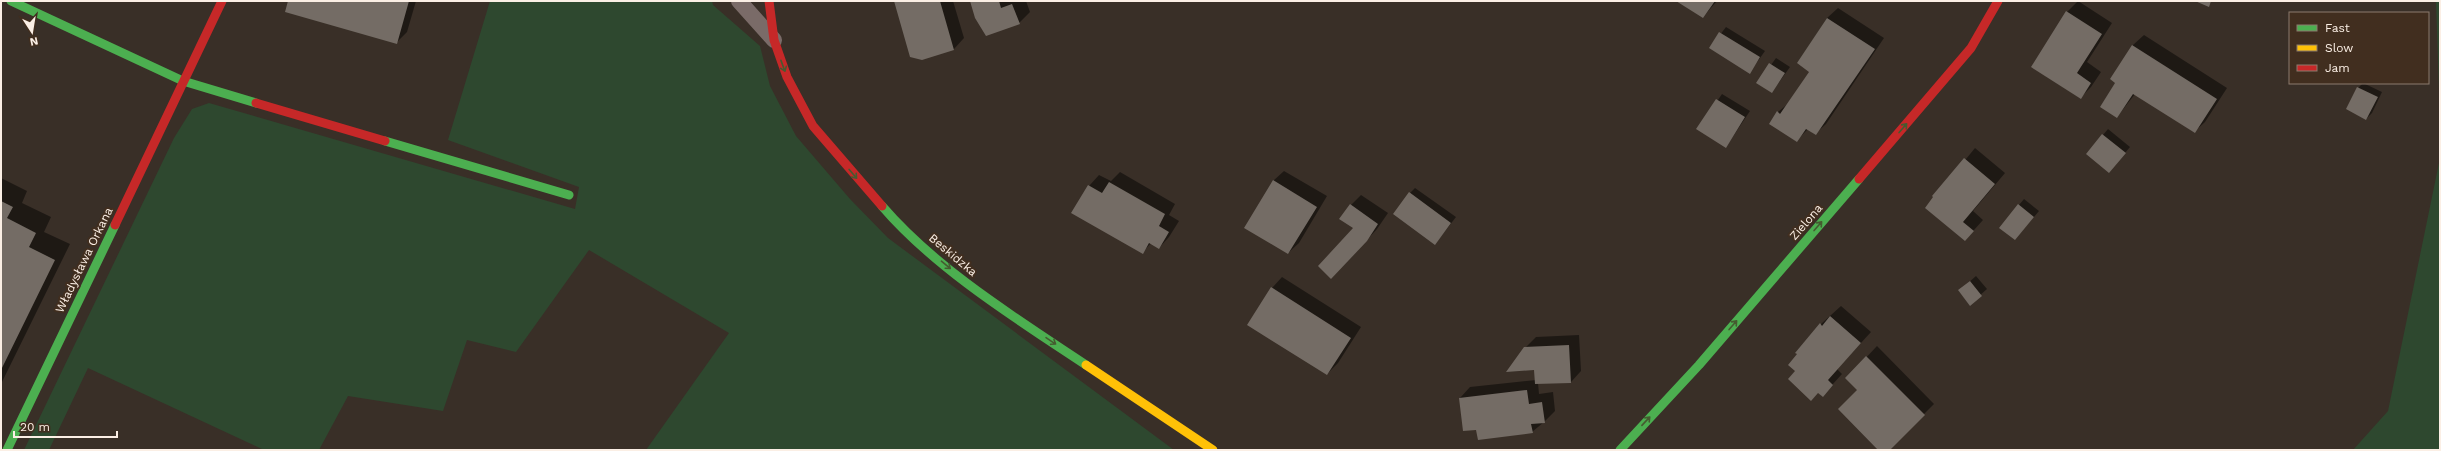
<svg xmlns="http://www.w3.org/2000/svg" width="2441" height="451" viewBox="0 0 2441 451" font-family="'Work Sans',sans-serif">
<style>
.green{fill:#2e482f}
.shadow{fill:#0007}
.building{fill:#746c65}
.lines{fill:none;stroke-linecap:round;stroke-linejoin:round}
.lane{stroke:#7a6b68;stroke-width:16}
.fast{stroke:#4caf50;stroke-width:9}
.slow{stroke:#ffc107;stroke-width:9}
.jam{stroke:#c62828;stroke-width:9}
.oneway{stroke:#455b30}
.labels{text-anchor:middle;stroke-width:4;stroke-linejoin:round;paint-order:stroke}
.street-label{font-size:12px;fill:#fbefe5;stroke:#412e1f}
</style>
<rect width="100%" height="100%" fill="#392f27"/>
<path class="green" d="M490 1H712L713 5 760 46 770 86 796 136 850 199 888 238 1174 450H646L729 333 589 250 516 352 467 340 443 411 348 396 319 450H264L88 368 49 450H24L174 138 192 109 209 103 575 209 579 187 448 140Z
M2436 1H2440V119Z
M2440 158V450H2353L2388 411Z"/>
<path class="shadow" d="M289 1H416L407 32 396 43Z
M895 1H953L964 38 954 49 922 59Z
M971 1H1026L1030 12 1019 23Z
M1678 1H1717L1703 17Z
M2078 1 2112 23 2087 62 2101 72 2091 87 2080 98 2032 67 2067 12Z
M1838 8 1884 38 1826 124 1815 134 1808 129 1796 141 1771 124 1778 112 1790 102 1810 71 1798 63 1827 18Z
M1726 27 1765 51 1750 72 1710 48Z
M2144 35 2227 88 2205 122 2194 132 2135 94 2117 117V82L2111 79 2133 45Z
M1776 58 1790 67 1772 92 1758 83Z
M2363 83 2382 92 2372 113 2366 119 2358 88Z
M1722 94 1750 111 1726 147 1698 129Z
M2108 129 2130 147 2109 172 2103 135Z
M1975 148 2005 173 1973 211 1983 220 1965 240 1926 208Z
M1284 171 1327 196 1299 243 1288 253 1273 181Z
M1120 172 1175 204 1169 215 1179 221 1169 237 1159 248 1151 243 1142 253 1089 186 1099 175 1111 181Z
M1 178 27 191 22 203 51 217 44 232 70 244 1 384Z
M1415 188 1456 217 1435 244 1410 193Z
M1361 195 1388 213 1377 229 1342 267 1354 228 1351 205Z
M2024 199 2039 211 2015 239 2019 205Z
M1976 276 1987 289 1970 304 1959 291Z
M1282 277 1361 327 1338 363 1327 374 1249 324 1272 288Z
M1841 306 1871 332 1837 369 1842 374 1822 396 1797 371 1821 324Z
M1579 335 1581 371 1571 382 1538 383 1539 394 1553 392 1555 411 1544 422 1532 432 1477 429 1460 398 1470 387 1536 380 1535 369 1525 348 1536 337Z
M1877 346 1934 404 1888 450H1880L1859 390 1847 378Z"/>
<path class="building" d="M288 1H409L397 44 285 12Z
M894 1H940L954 50 922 60 910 57Z
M970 1H999L1001 8 1012 4 1020 24 986 36 975 18Z
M1676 1H1715L1703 18Z
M2195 1H2211L2209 7Z
M2066 11 2102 34 2077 73 2091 83 2081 99 2031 67Z
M1827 18 1875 49 1816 135 1806 129 1797 142 1769 124 1777 111 1780 114 1809 72 1797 63Z
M1719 32 1760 57 1750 74 1709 48Z
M2132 45 2217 99 2195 133 2133 94 2117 118 2100 107 2115 83 2110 79Z
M1769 63 1785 73 1772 93 1756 83Z
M2357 87 2378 97 2366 120 2346 109Z
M1716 99 1745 117 1726 148 1696 129Z
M2102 134 2126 153 2109 173 2086 154Z
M1964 158 1995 184 1963 222 1974 231 1965 241 1925 208 1933 197 1932 196Z
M1273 180 1317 207 1288 254 1244 228Z
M1109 182 1165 214 1159 226 1169 232 1159 249 1149 243 1143 254 1071 213 1088 185 1102 193Z
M1409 192 1451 223 1435 245 1393 214Z
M1 201 13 207 7 218 36 233 29 247 55 260 1 370Z
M1350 204 1378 224 1367 241 1331 279 1318 266 1353 228 1339 219Z
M2018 204 2034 217 2015 240 1999 228Z
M1970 281 1982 296 1970 306 1958 290Z
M1271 287 1351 338 1327 375 1247 325Z
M1830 316 1861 343 1828 380 1833 385 1823 397 1818 393 1811 401 1788 379 1795 371 1788 365 1797 354 1795 353 1820 323 1822 326Z
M1569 345 1571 383 1535 384 1534 370 1506 372 1524 347Z
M1866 356 1925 415 1890 450H1878L1838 409 1857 390 1845 378Z
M1527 390 1529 404 1542 402 1545 423 1531 424 1533 433 1478 440 1476 430 1463 431 1459 398Z"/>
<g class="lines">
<path class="lane" d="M739 1 774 40"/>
<path class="fast" d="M11 1 183 81 256 103
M385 141 569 195
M882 206C936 269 1017 319 1086 365
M7 450 115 225
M1620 450 1699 365 1859 179"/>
<path class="slow" d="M1086 365 1213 450"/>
<path class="jam" d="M769 1 774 40 787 77 813 126 882 206
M256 103 385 141
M1859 179 1971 48 1998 1
M115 225 222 1"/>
</g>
<defs><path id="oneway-shaft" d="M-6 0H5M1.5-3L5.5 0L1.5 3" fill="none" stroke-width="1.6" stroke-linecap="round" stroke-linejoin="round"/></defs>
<g class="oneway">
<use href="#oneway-shaft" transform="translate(783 66) rotate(70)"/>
<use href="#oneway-shaft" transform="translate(1903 128) rotate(-49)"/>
<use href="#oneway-shaft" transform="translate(853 174) rotate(50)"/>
<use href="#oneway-shaft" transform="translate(1818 226) rotate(-49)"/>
<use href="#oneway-shaft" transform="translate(946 265) rotate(40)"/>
<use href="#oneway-shaft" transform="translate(1733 325) rotate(-49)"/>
<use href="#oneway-shaft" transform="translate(1051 341) rotate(34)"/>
<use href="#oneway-shaft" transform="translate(1646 421) rotate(-47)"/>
</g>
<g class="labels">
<g class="street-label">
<text transform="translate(1806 222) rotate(-49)" y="4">Zielona</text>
<text transform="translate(953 255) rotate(40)" y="4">Beskidzka</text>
<text transform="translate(84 260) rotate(-64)" y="4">Władysława Orkana</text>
</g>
</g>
<rect width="2441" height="451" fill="none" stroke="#fbefe5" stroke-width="4"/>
<rect x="2289" y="12" width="140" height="72" fill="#412e1f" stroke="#8b7b6e"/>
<rect x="2297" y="25" width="20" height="6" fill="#4caf50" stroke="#8b7b6e"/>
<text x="2325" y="32" font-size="12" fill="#fbefe5">Fast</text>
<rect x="2297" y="45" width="20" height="6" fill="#ffc107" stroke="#8b7b6e"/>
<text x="2325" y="52" font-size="12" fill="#fbefe5">Slow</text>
<rect x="2297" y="65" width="20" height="6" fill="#c62828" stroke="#8b7b6e"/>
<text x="2325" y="72" font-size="12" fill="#fbefe5">Jam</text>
<g transform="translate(32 32) rotate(168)" stroke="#412e1f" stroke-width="3" paint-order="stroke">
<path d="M0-3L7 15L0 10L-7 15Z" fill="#fbefe5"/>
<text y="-6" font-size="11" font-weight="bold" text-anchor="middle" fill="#fbefe5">N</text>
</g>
<path d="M14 431v6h103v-6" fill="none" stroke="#fbefe5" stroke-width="2"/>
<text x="20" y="431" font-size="12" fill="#fbefe5" stroke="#412e1f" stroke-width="3" paint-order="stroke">20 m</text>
</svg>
